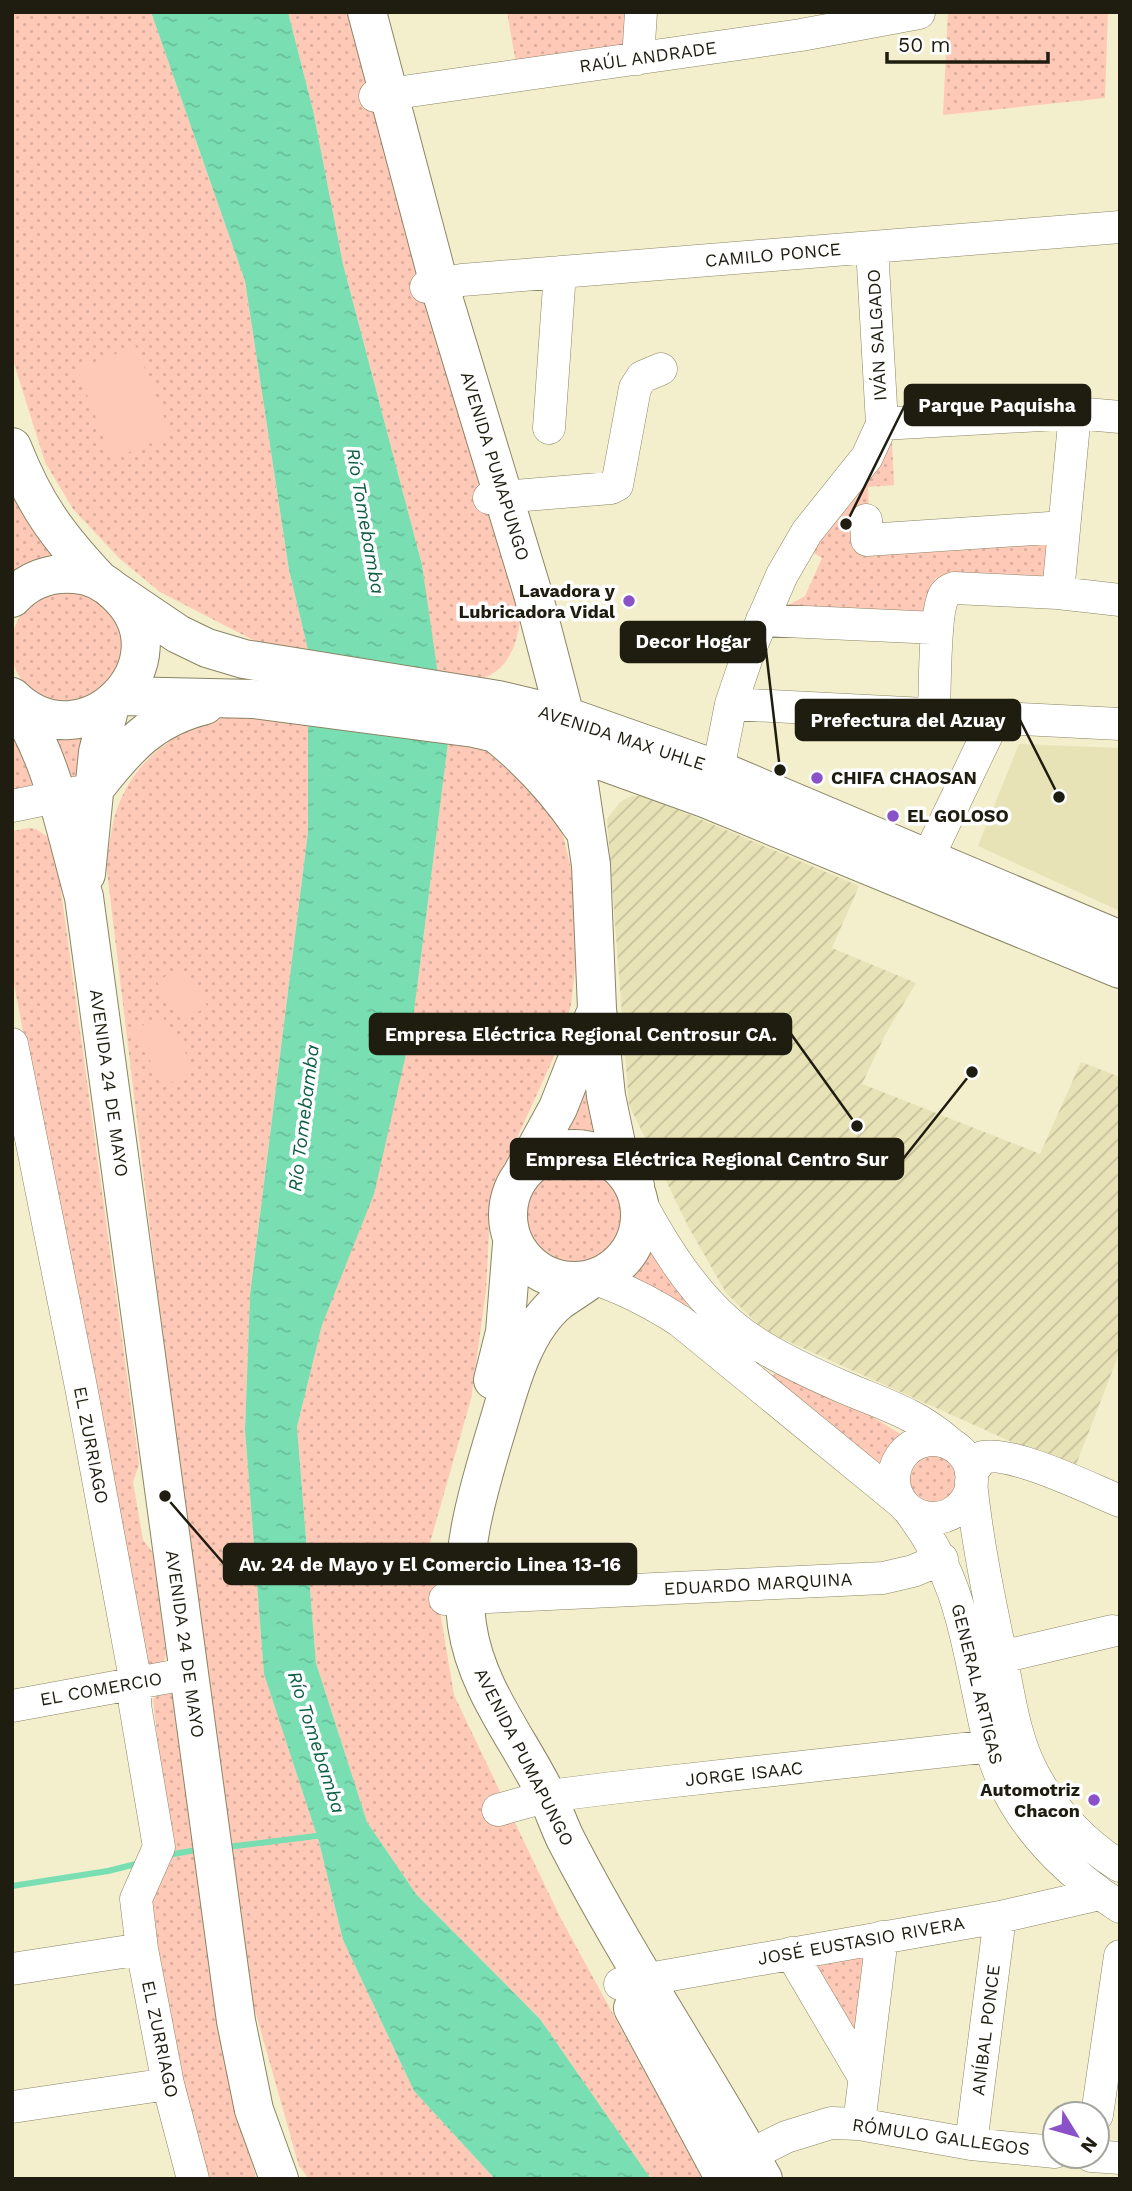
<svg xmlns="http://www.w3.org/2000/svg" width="1132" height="2191" viewBox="0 0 1132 2191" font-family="'Work Sans',sans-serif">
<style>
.built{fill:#e8e2b7}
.industrial{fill:url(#industrial-furrows)}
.grass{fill:url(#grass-dots)}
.garden{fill:#ffc9b8}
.water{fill:url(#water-ripples)}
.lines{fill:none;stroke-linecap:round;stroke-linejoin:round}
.stream{stroke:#79dfb3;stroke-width:6}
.minor-casing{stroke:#8a8565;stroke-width:33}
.major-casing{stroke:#8a8565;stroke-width:40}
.minor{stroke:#fff;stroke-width:32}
.major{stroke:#fff;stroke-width:38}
.poi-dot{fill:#8a52c9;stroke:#fff;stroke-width:2.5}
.labels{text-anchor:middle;stroke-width:7;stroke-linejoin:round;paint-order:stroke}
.street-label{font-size:18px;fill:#1f1d10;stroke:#fff}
.poi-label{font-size:18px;font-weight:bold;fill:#1f1d10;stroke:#fff;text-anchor:end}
.water-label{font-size:19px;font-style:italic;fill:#0c5f43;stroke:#fff}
.leader{fill:none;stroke:#1f1d10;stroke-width:2.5}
.callout-dot{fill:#1f1d10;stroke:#fff;stroke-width:2.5}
.callout{fill:#1f1d10;stroke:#1f1d10;stroke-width:2.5}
.callout-label{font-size:19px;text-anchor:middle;font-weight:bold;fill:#fff}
</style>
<defs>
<pattern id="industrial-furrows" width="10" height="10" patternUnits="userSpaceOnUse" patternTransform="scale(1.75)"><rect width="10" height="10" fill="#e8e2b7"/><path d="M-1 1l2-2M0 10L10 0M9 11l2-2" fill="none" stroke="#c7c19c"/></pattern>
<pattern id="grass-dots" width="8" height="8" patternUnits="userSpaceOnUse" patternTransform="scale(1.75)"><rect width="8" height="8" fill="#ffc9b8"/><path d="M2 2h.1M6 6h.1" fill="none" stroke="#daac9d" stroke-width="1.8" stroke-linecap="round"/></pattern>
<pattern id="water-ripples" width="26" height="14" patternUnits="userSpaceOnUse" patternTransform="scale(1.75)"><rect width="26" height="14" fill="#79dfb3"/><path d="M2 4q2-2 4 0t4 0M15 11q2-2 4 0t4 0" fill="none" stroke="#68bf99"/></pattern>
</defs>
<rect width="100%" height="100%" fill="#f3eecb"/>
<path class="built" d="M1019 744 1120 748V911L978 846Z"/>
<path class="industrial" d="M631 796H645L859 886 832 948 916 983 886 1033 862 1084 1040 1154 1081 1062 1120 1077V1351L1074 1470 765 1331 726 1293 688 1226 629 1105 607 819 620 802Z"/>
<path class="grass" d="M12 12H151L245 281 289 570 308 650 259 643 160 592 119 558 73 509 45 462 12 357Z
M288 12H347C399 216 461 417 520 620 517 646 507 673 477 680 466 682 449 678 437 677L422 565 343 264 313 110Z
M507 12H629L627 52 517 69Z
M948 12H1108L1105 98 943 115Z
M892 442 894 485 868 487 869 516 864 552 1055 531 1049 573 1039 581 935 578 932 619 792 613 789 605 805 596 822 558 812 552 886 443Z
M12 455 91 576 12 592Z
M11 647a55 55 0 1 1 110 0a55 55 0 1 1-110 0Z
M30 712 89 720V788L58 794Z
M218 714 309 724 308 832 250 1295 245 1430 264 1673 319 1842 343 1940 414 2091 495 2179H309L299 2166 249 1989 218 1793 106 863C110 846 111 826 117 809 135 759 172 736 218 714Z
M12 722 39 788 12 793Z
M448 743 489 746 503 754 561 827 576 889 575 969 571 1005 557 1050 491 1195 486 1291 471 1399 429 1546 454 1695 560 1917 703 2179H651L540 2019 416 1894 367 1822 316 1663 297 1427 322 1325 412 1028Z
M29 828 36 829 48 837 59 876 139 1464 133 1482 143 1540 153 1553 166 1655 163 1664 144 1671 12 973V831Z
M593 1045 606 1146 577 1138 549 1144Z
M523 1216a50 50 0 1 1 100 0a50 50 0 1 1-100 0Z
M649 1242 692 1307 658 1293 623 1273 633 1265Z
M777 1371 848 1402 907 1438 881 1472 771 1378Z
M906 1478a26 26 0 1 1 52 0a26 26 0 1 1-52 0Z
M164 1690 176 1694 230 2076 256 2179H203L139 1868 171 1861 153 1699Z
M858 1950 866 1961 858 2045 811 1963Z"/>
<path class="garden" d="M136 346 171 435 112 459 77 369Z
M181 966 207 1006 183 1022 157 982Z
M161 1014 195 1068 166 1086 132 1032Z"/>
<path class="water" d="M151 12H288L313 110 343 264 422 565 448 743 412 1028 374 1194 322 1325 297 1427 316 1663 367 1822 416 1894 540 2019 651 2179H495L414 2091 343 1940 319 1842 264 1674 245 1430 250 1295 308 832V650L289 570 245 281Z"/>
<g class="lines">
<path class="stream" d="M227 1847 324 1835
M168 1855 202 1849
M12 1886 108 1871 140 1863"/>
<g class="minor-casing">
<path id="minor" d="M638 59 641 12
M375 96 801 35 919 13
M426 287 462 280 1120 227
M882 424 1075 413 1120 417
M549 428 560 272
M489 498 611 488 617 485 635 388 642 377 661 369
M866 520 867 540 1064 527
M1058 593 1075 413
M762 620 937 628
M731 704 1120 724
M934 715C935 692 934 609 945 594 948 590 949 590 954 588L1058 593 1120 600
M710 791 718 770 731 704 749 651 782 575 807 532 867 457 882 424 872 247
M12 806 80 792
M918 878 995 718
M12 1044 81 1387 136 1684 135 1705 159 1847 136 1899 142 1949 168 2084 193 2179
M639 1200C667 1252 702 1308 753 1341 780 1359 813 1374 843 1387 885 1405 916 1413 951 1444
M595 1279C626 1289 652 1303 680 1321L901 1502
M894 1479a39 39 0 1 1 78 0a39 39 0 1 1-78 0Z
M971 1473 983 1457C1014 1451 1088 1488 1120 1501
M971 1482C977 1541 989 1598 1001 1656 1009 1695 1014 1737 1033 1773 1053 1811 1084 1844 1120 1866
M908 1509C954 1568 963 1620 978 1691 984 1719 989 1748 1000 1774 1024 1830 1069 1874 1120 1907
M445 1599 883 1578 913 1571 942 1559
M1001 1657 1112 1631
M12 1706 191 1673
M498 1810 548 1796 612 1788 991 1746
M791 1953 864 2077
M12 1969 142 1949
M620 1984 1000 1917 1100 1894
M12 2107 168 2084
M1097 2115 1120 1956
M859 2124 882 1937
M971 2144 1000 1917
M750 2155 786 2137 831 2123 859 2124 971 2144 1055 2152
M1091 2156 1120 2158"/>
</g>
<g class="major-casing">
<path id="major" d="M367 12 439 284 533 594 574 751 591 865 597 1009 606 1096 618 1153 635 1186
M12 447C35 505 57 535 99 580
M113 590 178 634 207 648 244 659 498 700 565 716 718 770 1120 940
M12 598C28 580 51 572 75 574 91 575 106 583 117 594 188 660 84 768 12 697
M121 696 254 699 474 728 574 751 707 799 1120 969
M12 698C53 756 65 830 84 897L236 2021 254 2110 279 2179
M498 735C531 762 558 791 582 827
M95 788C127 747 152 718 205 705
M86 874 98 752 110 706
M508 1215a66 66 0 1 1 132 0a66 66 0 1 1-132 0Z
M523 1172 558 1108 594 1017
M590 1280C580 1287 569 1294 559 1301 523 1331 510 1385 497 1428 478 1490 457 1559 467 1625 476 1689 519 1739 547 1796 554 1810 559 1826 566 1840 626 1956 699 2065 763 2179
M493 1380 505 1332 512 1244
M633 2008 725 2179"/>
</g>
<use href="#minor" class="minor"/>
<use href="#major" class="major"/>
</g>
<g class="poi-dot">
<circle cx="629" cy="601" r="7"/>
<circle cx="817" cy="778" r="7"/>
<circle cx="893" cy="816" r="7"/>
<circle cx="1094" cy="1800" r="7"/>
</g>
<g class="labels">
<g class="street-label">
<text transform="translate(648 57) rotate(-8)" y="6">RAÚL ANDRADE</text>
<text transform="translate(773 255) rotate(-5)" y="6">CAMILO PONCE</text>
<text transform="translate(877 335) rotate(-93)" y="6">IVÁN SALGADO</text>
<text transform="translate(495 466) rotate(73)" y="6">AVENIDA PUMAPUNGO</text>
<text transform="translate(622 738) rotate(18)" y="6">AVENIDA MAX UHLE</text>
<text transform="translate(109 1083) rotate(82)" y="6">AVENIDA 24 DE MAYO</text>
<text transform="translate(91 1445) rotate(79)" y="6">EL ZURRIAGO</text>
<text transform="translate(758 1584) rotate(-3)" y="6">EDUARDO MARQUINA</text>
<text transform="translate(185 1644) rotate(82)" y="6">AVENIDA 24 DE MAYO</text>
<text transform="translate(977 1684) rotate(76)" y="6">GENERAL ARTIGAS</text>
<text transform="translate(101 1689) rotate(-10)" y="6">EL COMERCIO</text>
<text transform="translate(524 1757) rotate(63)" y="6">AVENIDA PUMAPUNGO</text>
<text transform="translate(744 1774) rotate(-6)" y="6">JORGE ISAAC</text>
<text transform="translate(861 1941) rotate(-10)" y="6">JOSÉ EUSTASIO RIVERA</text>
<text transform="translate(986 2030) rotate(-83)" y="6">ANÍBAL PONCE</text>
<text transform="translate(160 2039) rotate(78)" y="6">EL ZURRIAGO</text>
<text transform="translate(941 2137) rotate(8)" y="6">RÓMULO GALLEGOS</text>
</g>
<g class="poi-label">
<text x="615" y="597">Lavadora y<tspan x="615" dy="21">Lubricadora Vidal</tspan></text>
<text x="831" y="784" text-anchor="start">CHIFA CHAOSAN</text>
<text x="907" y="822" text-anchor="start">EL GOLOSO</text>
<text x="1080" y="1796">Automotriz<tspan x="1080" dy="21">Chacon</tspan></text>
</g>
<g class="water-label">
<text transform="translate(366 521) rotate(80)" y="7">Río Tomebamba</text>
<text transform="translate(303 1118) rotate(-83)" y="7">Río Tomebamba</text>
<text transform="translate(317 1742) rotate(72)" y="7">Río Tomebamba</text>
</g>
</g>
<path class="leader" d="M846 524L905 405M780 770L765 642M1059 797L1020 720M857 1126L791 1034M972 1072L903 1159M165 1496L224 1564"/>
<g class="callout-dot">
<circle cx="846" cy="524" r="7"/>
<circle cx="780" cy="770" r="7"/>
<circle cx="1059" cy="797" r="7"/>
<circle cx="857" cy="1126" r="7"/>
<circle cx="972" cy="1072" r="7"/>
<circle cx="165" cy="1496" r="7"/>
</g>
<g class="callout">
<rect x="905" y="385" width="185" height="40" rx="7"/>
<rect x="621" y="622" width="144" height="40" rx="7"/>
<rect x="796" y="700" width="224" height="40" rx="7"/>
<rect x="370" y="1014" width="421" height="40" rx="7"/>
<rect x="511" y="1139" width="392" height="40" rx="7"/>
<rect x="224" y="1544" width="412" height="40" rx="7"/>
</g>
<g class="callout-label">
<text x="997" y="412">Parque Paquisha</text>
<text x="693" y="648">Decor Hogar</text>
<text x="908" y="727">Prefectura del Azuay</text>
<text x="581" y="1041">Empresa Eléctrica Regional Centrosur CA.</text>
<text x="707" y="1166">Empresa Eléctrica Regional Centro Sur</text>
<text x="430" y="1571">Av. 24 de Mayo y El Comercio Linea 13-16</text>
</g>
<rect width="1132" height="2191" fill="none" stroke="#1f1d10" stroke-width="28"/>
<g transform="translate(1076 2135) rotate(127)"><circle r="33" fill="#ffffff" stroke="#a5a59f" stroke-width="2"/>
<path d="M0-5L12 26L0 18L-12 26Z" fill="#8a52c9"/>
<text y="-10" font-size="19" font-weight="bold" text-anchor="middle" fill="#1f1d10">N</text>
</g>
<path d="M887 52v10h161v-10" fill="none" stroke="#1f1d10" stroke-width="3.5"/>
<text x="898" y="52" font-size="21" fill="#1f1d10" stroke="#ffffff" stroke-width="5" paint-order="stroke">50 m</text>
</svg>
